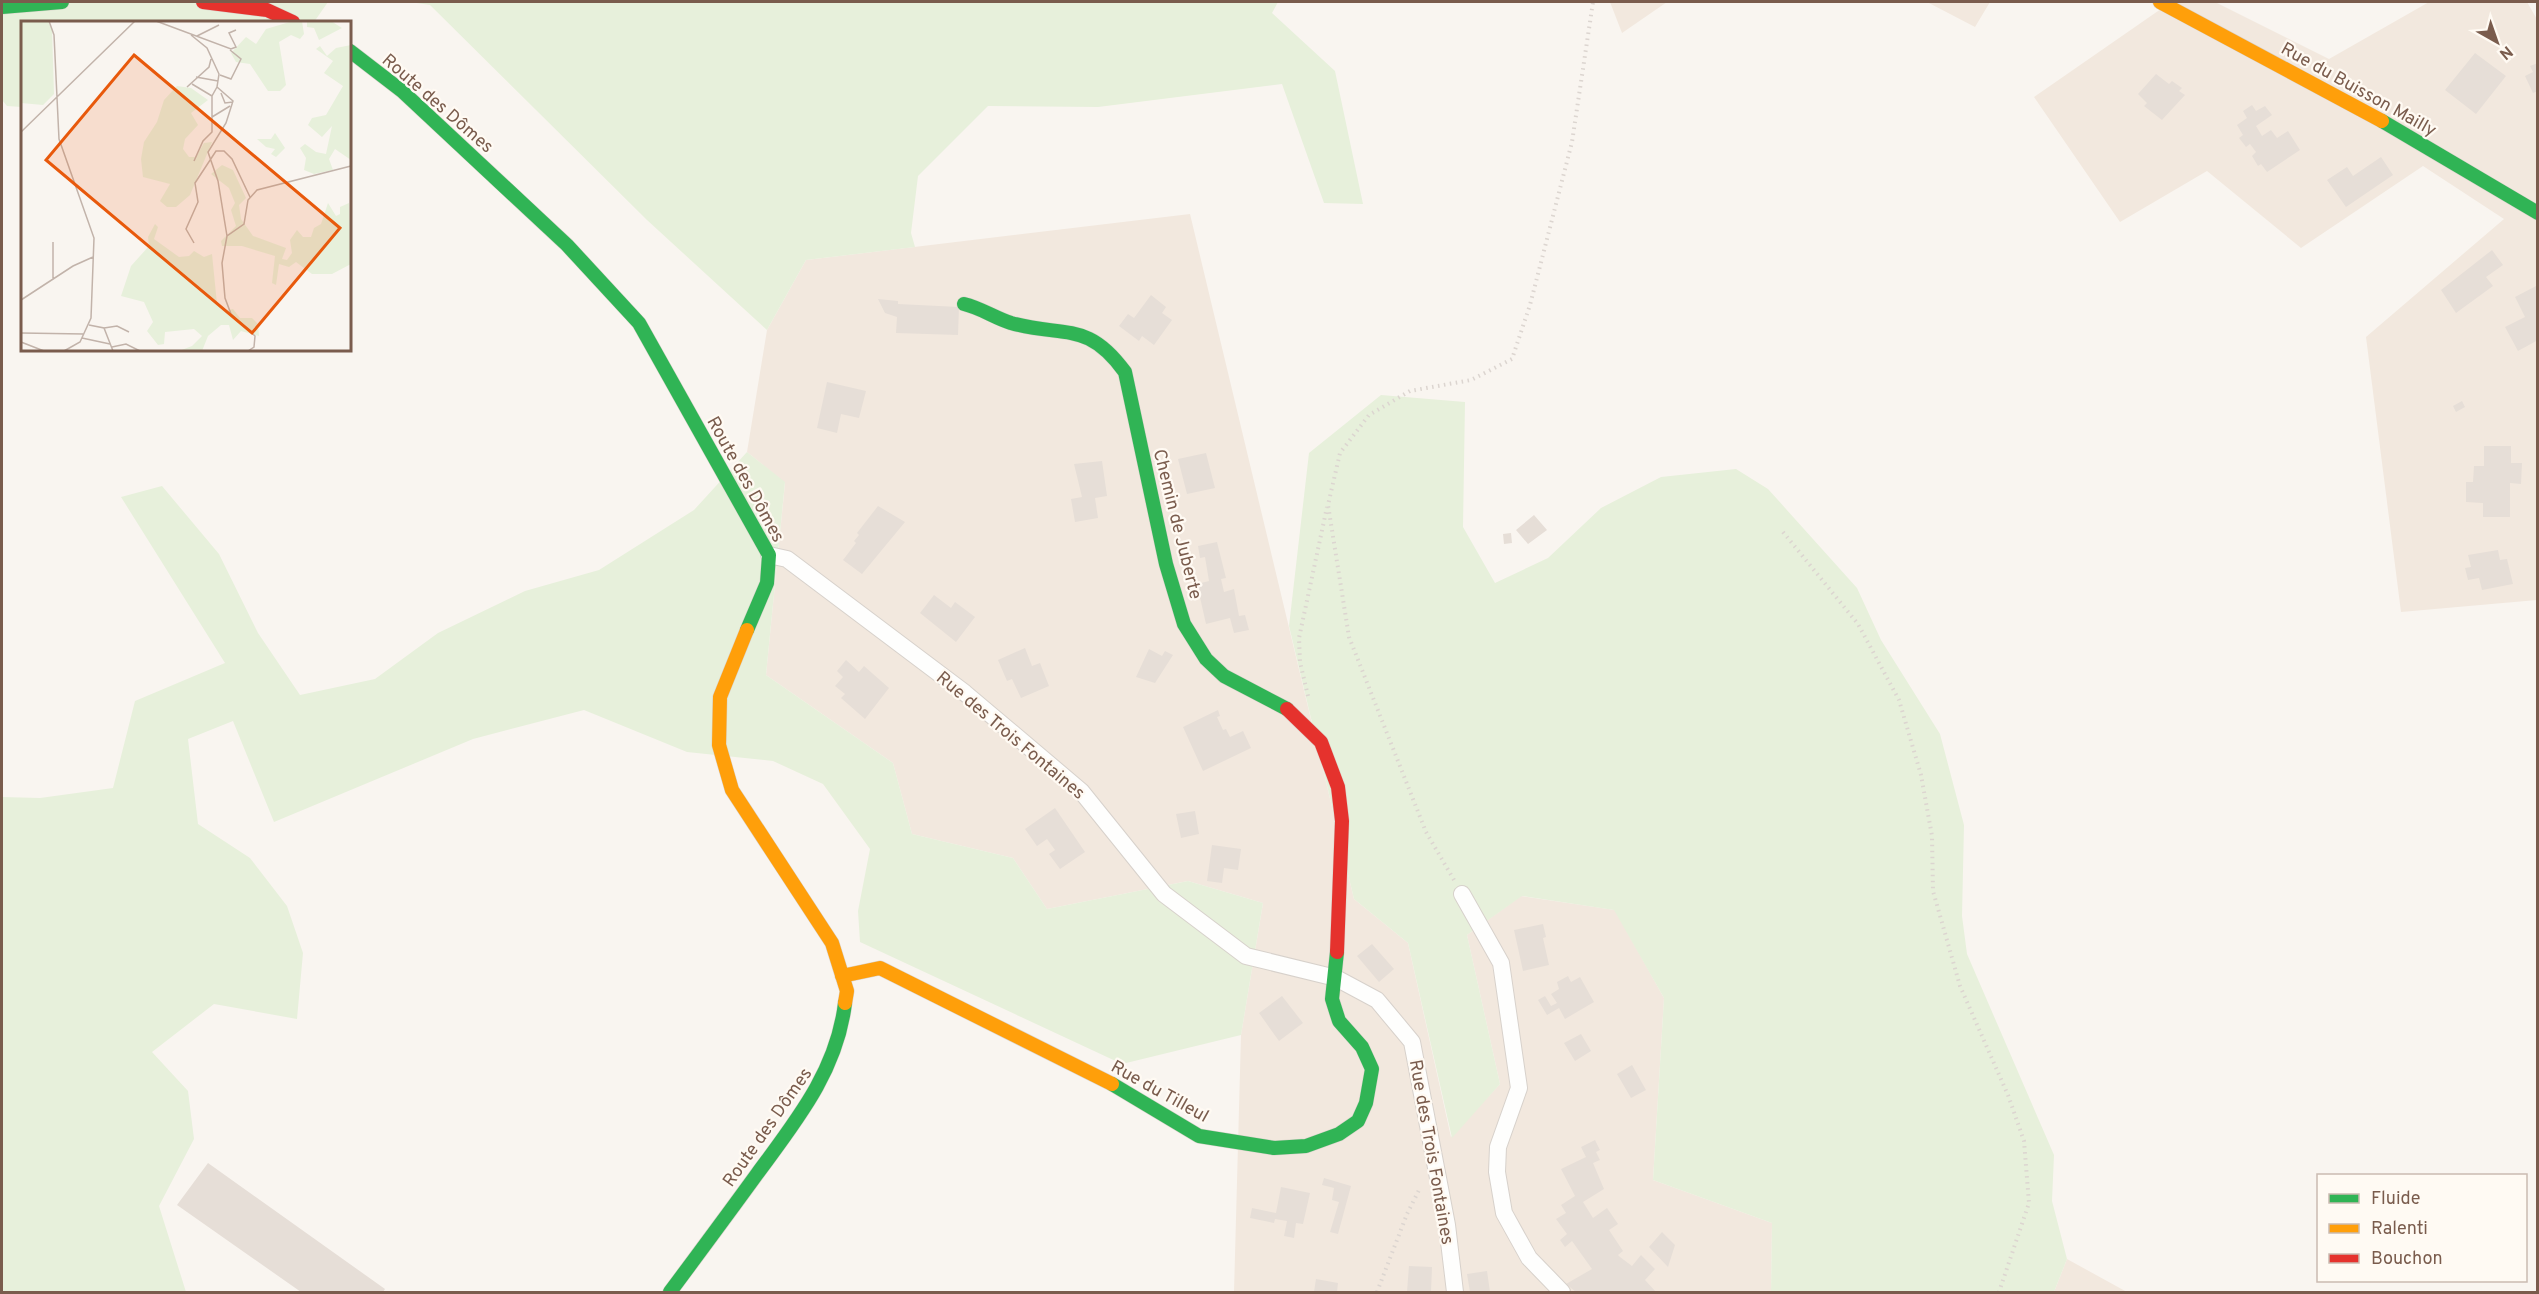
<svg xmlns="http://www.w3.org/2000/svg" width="2539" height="1294" viewBox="0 0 2539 1294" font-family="Overpass,sans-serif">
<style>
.residential{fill:#f2e8de}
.green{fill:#e7f0db}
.building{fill:#e6ded7}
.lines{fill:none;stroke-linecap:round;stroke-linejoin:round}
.street-casing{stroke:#d7d1cb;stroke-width:18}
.fast-casing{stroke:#d9d2cb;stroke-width:15}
.slow-casing{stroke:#d9d2cb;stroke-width:15}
.jam-casing{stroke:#d9d2cb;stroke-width:15}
.path{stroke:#dcd5d0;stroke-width:4;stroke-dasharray:1.5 4.5;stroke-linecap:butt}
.street{stroke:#fefefd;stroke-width:16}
.fast{stroke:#30b455;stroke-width:14}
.slow{stroke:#ff9f0a;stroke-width:14}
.jam{stroke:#e5322d;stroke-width:14}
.labels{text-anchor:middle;stroke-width:4.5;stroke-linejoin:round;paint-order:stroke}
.street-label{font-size:18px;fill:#7a5c4d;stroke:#fffaf3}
.inset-road{fill:none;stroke:#c2b3aa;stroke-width:1.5}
.view{fill:#e8590c;fill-opacity:0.15;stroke:#e8590c;stroke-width:3}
.inset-edge{fill:none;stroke:#7a5c4d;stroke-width:3}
</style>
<rect width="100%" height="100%" fill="#f9f5f0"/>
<path class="residential" d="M1610 2H1667L1622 33Z
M1927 2H1990L1975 27Z
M2171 2H2215L2329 59 2429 2H2527L2538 21 2537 600 2401 612 2366 337 2504 219 2423 166 2301 248 2207 171 2120 222 2034 97Z
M1190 214 1354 899 1408 943 1451 1137 1500 1084 1467 935 1521 896 1615 910 1664 998 1653 1180 1772 1223 1771 1292H1234L1241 1035 1263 903 1188 881 1047 909 1013 858 912 834 893 763 766 675 785 483 747 452 767 330 806 260Z
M2067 1259 2127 1292H2054Z"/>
<path class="green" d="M2 2H328L314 22H22V107L7 106 2 100Z
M410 2H1278L1272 13 1335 71 1363 204 1324 203 1282 84 1098 107 988 106 918 176 911 233 915 247 806 260 767 330 647 220 430 5Z
M1381 395 1465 402 1463 527 1495 583 1548 558 1601 508 1661 477 1736 469 1768 489 1857 588 1881 640 1940 734 1964 825 1962 916 1967 954 2054 1155 2052 1201 2067 1259 2054 1292H1771L1772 1223 1653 1180 1664 998 1614 910 1522 896 1467 935 1500 1084 1452 1138 1408 943 1354 899 1289 626 1309 453Z
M747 452 785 482 766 675 893 763 912 834 1013 858 1047 909 1188 881 1263 903 1241 1035 1122 1064 860 942 858 911 870 849 823 784 773 761 687 752 584 710 473 739 274 822 233 721 188 739 198 824 250 858 287 906 303 953 297 1019 214 1004 152 1052 188 1091 194 1139 159 1206 186 1292H2V797L40 798 113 788 135 701 225 663 121 497 162 486 219 554 258 633 300 695 375 679 438 633 525 591 599 570 694 510Z"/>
<path class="building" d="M2475 53 2506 76 2476 114 2445 90Z
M2538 63V91L2533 93 2525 76 2533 72 2530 66Z
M2156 74 2169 84 2172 81 2182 88 2179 91 2185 95 2162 120 2144 106 2147 103 2138 94Z
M2252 105 2256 111 2265 106 2272 115 2256 126 2262 136 2271 130 2277 138 2288 131 2300 150 2267 172 2261 164 2258 166 2252 156 2256 152 2250 144 2246 147 2239 138 2243 135 2237 125 2247 118 2243 111Z
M2381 157 2393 175 2346 207 2327 180 2347 167 2353 176Z
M2492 250 2503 265 2486 277 2493 286 2456 313 2441 290Z
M2538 285V340L2518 351 2505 327 2525 317 2515 297Z
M1151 295 1166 307 1162 313 1172 320 1154 345 1142 336 1139 341 1119 326 1128 314 1134 318Z
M878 299 898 301V304L959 307 958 335 896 333 897 317 885 313Z
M827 382 866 391 859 418 841 414 837 433 817 428Z
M2462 401 2465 407 2456 412 2453 406Z
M2484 446H2511V463H2522L2521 484 2510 483V517H2483V503L2466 502V482H2473L2474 466H2484Z
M1206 453 1215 488 1187 494 1178 459Z
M1102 461 1107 496 1095 498 1098 518 1075 522 1071 499 1082 497 1074 464Z
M878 506 905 522 862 574 843 560 856 543 854 541 859 535 857 533Z
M1534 515 1547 530 1528 544 1516 530Z
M1511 533 1512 543 1504 544 1503 534Z
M1217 542 1226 578 1221 579 1224 592 1234 589 1239 616 1245 615 1249 630 1234 633 1230 618 1206 624 1197 584 1209 581 1205 557 1200 558 1198 546Z
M2498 550 2500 560 2507 559 2513 584 2482 590 2479 578 2468 580 2465 568 2471 567 2468 555Z
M934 595 951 608 955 602 975 617 956 642 920 613Z
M1025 648 1032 666 1040 663 1049 686 1021 698 1012 679 1007 681 998 660Z
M1149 649 1162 656 1165 651 1173 655 1155 683 1136 677Z
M846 660 859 672 864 666 889 688 865 719 841 698 845 694 835 686 843 677 837 671Z
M1218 710 1220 716 1217 717 1223 730 1226 729 1230 737 1243 731 1251 748 1203 771 1183 727Z
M1055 808 1085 852 1060 869 1049 854 1055 850 1047 839 1037 846 1025 829Z
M1195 811 1199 834 1181 838 1176 814Z
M1212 845 1241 849 1238 870 1224 868 1222 883 1207 881Z
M1543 924 1546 937 1543 938 1549 965 1523 971 1514 930Z
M1372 944 1394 969 1379 982 1357 956Z
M1568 976 1571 982 1580 977 1594 1002 1565 1019 1559 1008 1547 1015 1538 1000 1545 996 1551 1006 1557 1003 1551 994 1559 989 1557 982Z
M1282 996 1303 1023 1279 1041 1259 1013Z
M1581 1034 1591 1051 1575 1061 1564 1043Z
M1632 1065 1646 1090 1631 1098 1617 1074Z
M1595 1140 1600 1150 1596 1152 1600 1160 1593 1163 1604 1189 1583 1202 1593 1218 1607 1208 1618 1224 1609 1230 1623 1251 1618 1255 1620 1257 1632 1266 1641 1255 1655 1269 1645 1280 1656 1292H1576L1566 1284 1592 1269 1572 1241 1565 1247 1560 1240 1567 1234 1556 1219 1566 1213 1561 1205 1575 1196 1561 1169 1586 1157 1581 1147Z
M208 1163 340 1257 385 1289 383 1292H301L177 1205Z
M1324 1178 1351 1186 1338 1234 1330 1232 1339 1202 1332 1200 1334 1188 1322 1185Z
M1281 1187 1310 1193 1303 1224 1296 1223 1294 1238 1284 1236 1287 1221 1275 1219 1274 1223 1250 1218 1252 1208 1276 1213Z
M1662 1232 1675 1245 1668 1267 1649 1247Z
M1409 1266 1432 1267 1431 1292H1407Z
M1487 1271 1490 1292H1470L1467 1274Z
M1316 1279 1338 1283 1337 1292H1314Z"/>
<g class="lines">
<g class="street-casing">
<path id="street" d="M769 555 787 559 965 693 1081 791 1164 894 1246 956 1336 978 1377 1000 1412 1042 1447 1225 1455 1292
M1462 894 1501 963 1519 1088 1498 1147 1497 1172 1504 1213 1529 1258 1562 1292"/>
</g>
<g class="fast-casing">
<path id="fast" d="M2 7 62 2
M350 51 402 91 567 245 639 323 769 555 767 583 747 630
M2382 121 2538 213
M964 304C981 308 995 318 1011 323 1065 338 1087 320 1125 372L1166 564 1184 624 1206 659 1224 676 1287 709
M1112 1084 1199 1136 1274 1148 1306 1146 1339 1134 1358 1121 1366 1103 1372 1069 1362 1047 1339 1021 1332 999 1337 952
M670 1292C699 1253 728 1214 757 1174 796 1121 837 1071 845 1003"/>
</g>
<g class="slow-casing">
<path id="slow" d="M2160 2 2382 121
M747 630 720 697 719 745 732 790 832 943 847 991 845 1003
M842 976 880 968 1112 1084"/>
</g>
<g class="jam-casing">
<path id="jam" d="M203 2 267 10 293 22
M1287 709 1321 742 1338 787 1342 821 1337 952"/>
</g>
<path class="path" d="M1783 532 1858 624 1899 700 1921 775 1932 836 1933 891 1960 986 2008 1095 2024 1141 2029 1203 1999 1292
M1308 696 1300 662 1299 638 1327 507
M1454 880 1426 832 1349 637 1328 505 1340 453 1369 415 1410 391 1471 380 1512 359 1530 305 1572 142 1593 2
M1377 1292 1407 1214 1420 1188"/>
<use href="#street" class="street"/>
<use href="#fast" class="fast"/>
<use href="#slow" class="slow"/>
<use href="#jam" class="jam"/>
</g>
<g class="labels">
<g class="street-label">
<text transform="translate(2359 89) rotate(29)" y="6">Rue du Buisson Mailly</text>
<text transform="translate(438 103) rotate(41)" y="6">Route des Dômes</text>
<text transform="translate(746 479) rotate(61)" y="6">Route des Dômes</text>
<text transform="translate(1178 524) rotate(76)" y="6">Chemin de Juberte</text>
<text transform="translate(1011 735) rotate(40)" y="6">Rue des Trois Fontaines</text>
<text transform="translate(1160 1091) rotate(29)" y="6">Rue du Tilleul</text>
<text transform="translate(767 1127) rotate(-55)" y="6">Route des Dômes</text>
<text transform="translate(1432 1152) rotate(80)" y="6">Rue des Trois Fontaines</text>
</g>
</g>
<g transform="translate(21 21)">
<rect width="330" height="330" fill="#f9f5f0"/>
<path d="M0 0H27L31 9 33 73 22 84 0 82ZM272 0H281L283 13 279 18 270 14 258 21 265 64 259 70H247L229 43 215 41 210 32 225 16 235 23 245 8ZM286 0H310L321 7 298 19 293 7 286 6ZM330 24V139L314 128 308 138 312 149 293 153 283 149 285 137 279 127 284 123 295 131 305 133 311 105 301 116 287 104 291 97 305 94 322 65 303 52 312 40 295 28 299 25 306 35 315 27ZM156 65 170 67 187 79 170 92 177 104 164 118 162 128 168 136H175L183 122 191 121 169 174 155 186H146L139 180 149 163 122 156 120 138 123 121 136 101 143 79ZM254 112 264 127 255 136 250 133 254 128 245 126 236 118H250ZM201 144 212 149 225 177 218 184 220 198 232 215 265 227 261 238 266 239 271 232 269 219 276 209 282 216H290L293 207 300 203 307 182 315 195 319 193V186L328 182 330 243 311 253H291L275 241 268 246 258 243 255 264 251 262 254 235 221 225H201L200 220 215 205 210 189 214 182 208 167 190 153ZM134 203 137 206 133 218 158 236 168 235 173 230 183 236 191 233 196 283 203 290 212 288 219 297H231L237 303 238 315 220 310 212 319 208 304H200L187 315 181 330H158L171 325 181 315 173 308 144 311 143 323 137 324 126 310 132 301 123 281 100 275 110 245 128 225 127 216Z" fill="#e7f0db"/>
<path class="inset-road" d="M28 0 33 14 38 118 73 217 70 297 59 321 43 330M135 0 210 28 215 26 208 12 215 9M170 14 186 27 198 53 196 66 212 80 205 102 187 131 197 160 206 215M176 15 198 4M199 54 210 58 220 38 209 29M175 56 197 60M171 63 191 75M166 66 188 46 190 38M200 72 204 82 212 81M191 96 209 85M0 111 114 0M173 140 182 120 191 111V75L196 66M32 221V259M173 222 165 208 177 181 174 162 195 130H203L211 138 229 176M0 279 52 245 72 236M68 304 83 307 92 330M83 307 96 305 108 311M0 312 63 313M61 317 89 323M0 321 23 330M91 326 105 323 119 330M227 330 233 326 234 315 210 293 204 277 201 242 206 215 223 203 227 179 236 169 330 145"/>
<path class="view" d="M113 34 319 207 231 312 25 139Z"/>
<rect width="330" height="330" class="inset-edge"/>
</g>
<rect width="2539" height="1294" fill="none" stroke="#7a5c4d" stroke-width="6"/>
<rect x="2317" y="1174" width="210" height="108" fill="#fffaf3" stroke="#cabbb1" stroke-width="1.5"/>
<rect x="2329" y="1194" width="30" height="9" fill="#30b455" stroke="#cabbb1" stroke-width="1.5"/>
<text x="2371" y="1204" font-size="18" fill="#7a5c4d">Fluide</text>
<rect x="2329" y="1224" width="30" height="9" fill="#ff9f0a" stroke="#cabbb1" stroke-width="1.5"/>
<text x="2371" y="1234" font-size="18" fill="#7a5c4d">Ralenti</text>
<rect x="2329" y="1254" width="30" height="9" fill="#e5322d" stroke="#cabbb1" stroke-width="1.5"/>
<text x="2371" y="1264" font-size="18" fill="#7a5c4d">Bouchon</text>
<g transform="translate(2497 42) rotate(140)" stroke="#fffaf3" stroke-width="4.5" paint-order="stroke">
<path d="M0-4.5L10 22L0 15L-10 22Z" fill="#7a5c4d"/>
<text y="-9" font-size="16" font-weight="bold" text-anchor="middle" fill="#7a5c4d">N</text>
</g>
</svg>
